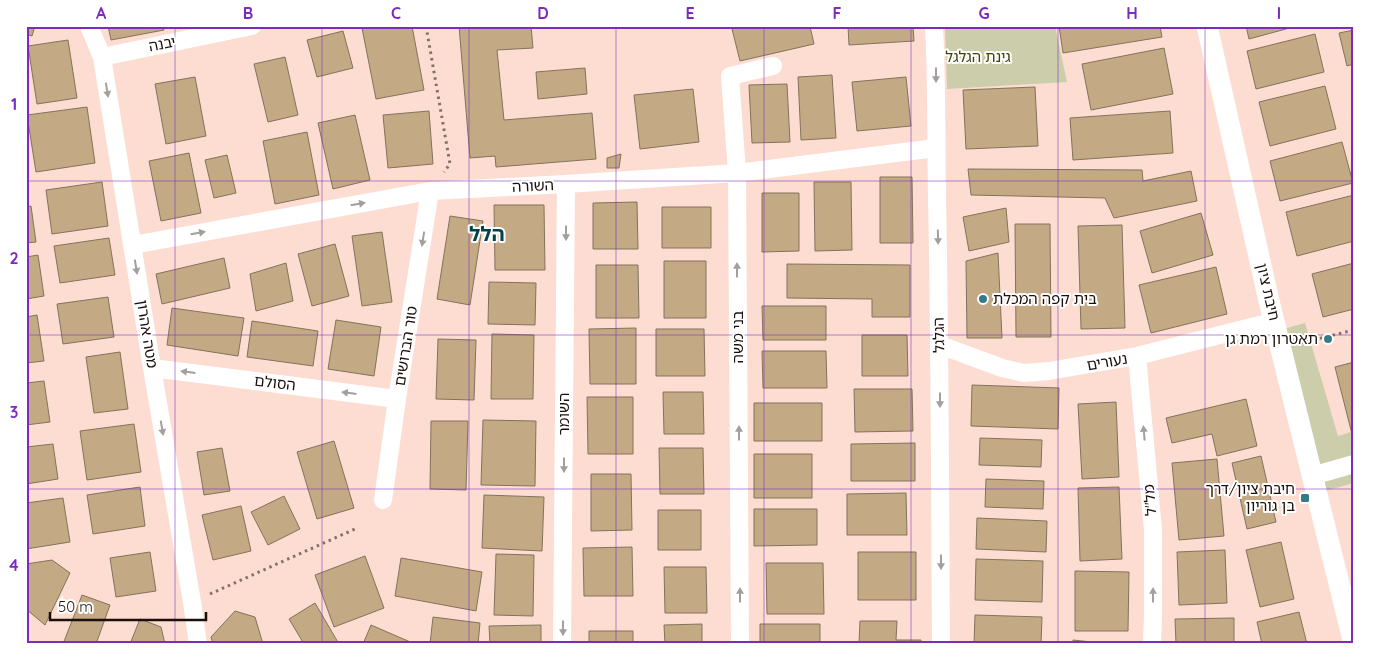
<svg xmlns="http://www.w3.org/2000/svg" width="1380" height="670" viewBox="0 0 1380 670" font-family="Quicksand,'Noto Sans Hebrew',sans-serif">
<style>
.green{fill:#cbcdab}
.building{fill:#c3a984;stroke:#83735c}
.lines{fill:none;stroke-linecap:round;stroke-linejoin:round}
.path{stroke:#857169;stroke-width:3;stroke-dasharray:2.5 4;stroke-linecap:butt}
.minor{stroke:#fff;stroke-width:18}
.tertiary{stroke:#fff;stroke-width:21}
.oneway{fill:#a39f9d}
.grid{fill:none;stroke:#7b2cbf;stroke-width:1;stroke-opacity:0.55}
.poi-dot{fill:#357b87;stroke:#fff;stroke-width:2}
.labels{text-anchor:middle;stroke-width:4;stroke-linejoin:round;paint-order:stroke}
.street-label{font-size:15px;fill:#190f0b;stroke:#fff}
.park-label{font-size:15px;fill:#41410d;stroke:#fff}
.poi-label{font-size:15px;fill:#190f0b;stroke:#fff;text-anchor:end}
.district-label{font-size:20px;font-weight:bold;fill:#01424c;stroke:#fff}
.neatline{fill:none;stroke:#7b2cbf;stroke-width:2}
.grid-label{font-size:16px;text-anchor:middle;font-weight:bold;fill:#7b2cbf}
</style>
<rect width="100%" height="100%" fill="#fdddd1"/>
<path class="green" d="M945 26H1055L1067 82 947 89Z
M1305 323 1338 436 1354 431V483L1325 491 1280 330Z"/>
<path class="building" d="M26 26H35L32 36 26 34Z
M108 26H163L164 30 111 40Z
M368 26H412L424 90 376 99 362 28Z
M459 26H531L533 48 497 50 504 120 592 113 596 159 496 167 495 156 470 158Z
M743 26H810L814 44 740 61 732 29Z
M848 26H913L914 41 849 45Z
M1059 26H1160L1162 37 1063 53Z
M1246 26H1297L1249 39Z
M1354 30V64L1347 66 1339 33Z
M343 31 353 68 317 77 307 40Z
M1315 34 1324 72 1256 89 1247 51Z
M68 40 77 98 37 104 28 46Z
M1164 48 1173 94 1091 110 1082 64Z
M285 57 298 115 268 122 254 64Z
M585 68 587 94 538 99 536 72Z
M832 75 836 138 801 140 798 77Z
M195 77 206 136 166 144 155 84Z
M906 77 911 126 857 131 852 82Z
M787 84 790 142 752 143 749 85Z
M1325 86 1336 129 1270 146 1259 102Z
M1035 87 1038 146 966 149 963 90Z
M693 89 699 142 640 149 634 95Z
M87 107 95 163 36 172 27 115Z
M429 111 433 164 388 168 383 115Z
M1170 111 1173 153 1073 160 1070 118Z
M355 115 370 180 333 189 318 123Z
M307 132 319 195 275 204 263 141Z
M1342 142 1353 183 1280 201 1270 161Z
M189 153 201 213 161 221 149 161Z
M621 154 619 168H607V158Z
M227 155 236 193 214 198 205 160Z
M968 169 1142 170 1143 181 1191 171 1197 201 1114 218 1105 198 971 195Z
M880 177H912L913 243H880Z
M102 182 108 226 52 234 46 190Z
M814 182H851L852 250 815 251Z
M762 193H799V251L762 252Z
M1354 195V241L1297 256 1286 212Z
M637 202 638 249H593V203Z
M494 205H544L545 270H495Z
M31 206 36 242 26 243V207Z
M662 207H711V248H662Z
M1006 208 1009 242 969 251 963 217Z
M1201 213 1213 255 1152 273 1140 231Z
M450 216 483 221 470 305 437 299Z
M1015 224H1050L1051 337H1016Z
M1122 225 1125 328 1081 329 1078 226Z
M382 232 392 302 362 306 352 236Z
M109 238 115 275 60 283 54 246Z
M335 244 349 296 312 306 298 254Z
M998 253 1002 338H967L966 261Z
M38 255 44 296 26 299V257Z
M224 258 230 288 162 304 156 274Z
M664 261H706V318H664Z
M286 263 293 301 256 311 250 274Z
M1354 263V309L1323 317 1312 274Z
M787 264 910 265V317H872V299L787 298Z
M596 265H638L639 318H596Z
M1216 267 1227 314 1151 333 1139 285Z
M489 282 536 283 535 325 488 324Z
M108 297 114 337 63 344 57 304Z
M762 306H826V340H763Z
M172 308 244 318 238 356 167 345Z
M37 315 44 361 26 363V317Z
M336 320 381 327 374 376 328 369Z
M252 321 318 331 313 366 247 357Z
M636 328V384H590L589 329Z
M656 329H704L705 376H656Z
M492 334 534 335 533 399H491Z
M862 335H907L908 376H862Z
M438 339 476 340 474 400 436 399Z
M762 351H826L827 388H763Z
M120 352 128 409 94 413 86 357Z
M1354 362V433L1352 434 1335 367Z
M44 381 50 422 26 425V383Z
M972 385 1059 388 1058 429 971 426Z
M854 389H912L913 431 855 432Z
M663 392H703L704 434H664Z
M587 397H633V454H588Z
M1246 399 1257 446 1217 456 1212 434 1172 443 1166 418Z
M1116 402 1119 477 1082 479 1078 404Z
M754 403H822V441H754Z
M483 420 536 421 535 486 481 485Z
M431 421H468L466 490 430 489Z
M134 424 141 472 87 480 80 431Z
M980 438 1042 440 1041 467 979 465Z
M334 441 354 508 317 519 297 452Z
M915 443V481H851V444Z
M53 444 58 479 26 484V447Z
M222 448 230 491 204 495 197 452Z
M659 448H703L704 494H660Z
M754 454H812V498H754Z
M1261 456 1276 522 1247 529 1232 463Z
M1217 459 1224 536 1179 540 1172 463Z
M591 474H631L632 530 591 531Z
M986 479 1044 481 1043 509 985 507Z
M140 487 145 526 93 534 87 495Z
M1119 487 1122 559 1080 561 1078 488Z
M906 493 907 535H847V494Z
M484 495 544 497 542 551 482 548Z
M284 496 300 529 268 545 251 512Z
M63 498 70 542 26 549V503Z
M241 506 251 551 213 560 202 515Z
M754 509H817V545L754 546Z
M658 510H701V550H658Z
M977 518 1047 521 1046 552 976 549Z
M1281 542 1294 599 1260 607 1246 550Z
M632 547 633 596H584L583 548Z
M1225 550 1227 603 1179 605 1177 552Z
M150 552 156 591 116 597 110 558Z
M858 552H916V600H858Z
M496 554 534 555 533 616 494 615Z
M365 556 384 608 334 627 315 575Z
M401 558 482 572 476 611 395 596Z
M976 559 1043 561 1042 602 975 600Z
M52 560 70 573 45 625 26 609V564Z
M766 563H823L824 614H767Z
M664 567H706L707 613H665Z
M1075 571 1129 572 1128 631H1075Z
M82 595 110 605 96 644H63Z
M315 603 339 644H304L289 619Z
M235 611 255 617 263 644H213L211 637Z
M1299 612 1307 644H1262L1257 622Z
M975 615 1042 617 1041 644H974Z
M433 617 480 623 478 644H430Z
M1234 618V644H1176L1175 619Z
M140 619 161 627 165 644H130Z
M860 621H897L896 640H921V644H859Z
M702 624V644H665L664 625Z
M760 624H820V644H760Z
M371 625 415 644H363Z
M541 625V644H490L489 626Z
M589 631H633V644H589Z
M1073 640 1111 644H1073Z"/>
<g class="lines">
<path class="path" d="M426 26 450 164 444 172
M1301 343 1354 330
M210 594 355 529"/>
<path class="minor" d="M89 26 102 57 152 368 192 602 198 644
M934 26C937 83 936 140 937 197 940 346 940 495 941 644
M102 57 252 26
M133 245 430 191 566 184 737 173 936 148
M940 345 1002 368 1024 373 1049 371 1137 356 1275 321
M1137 356 1153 530V615L1152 644
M152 368 397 399
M1312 476 1354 464
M383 500 397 399 430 191
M562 644 566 184
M740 644 737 173 730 76 773 66"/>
<path class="tertiary" d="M1207 26 1269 301 1354 644"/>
</g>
<defs><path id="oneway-solid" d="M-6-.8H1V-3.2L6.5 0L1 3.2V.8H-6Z" transform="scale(1.25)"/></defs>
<g class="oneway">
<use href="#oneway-solid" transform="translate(936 75) rotate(90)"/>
<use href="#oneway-solid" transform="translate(107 90) rotate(81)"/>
<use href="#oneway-solid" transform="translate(358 204) rotate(-10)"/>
<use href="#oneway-solid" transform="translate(198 233) rotate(-10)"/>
<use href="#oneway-solid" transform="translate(566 233) rotate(90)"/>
<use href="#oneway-solid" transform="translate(938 237) rotate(89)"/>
<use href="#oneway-solid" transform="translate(423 239) rotate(99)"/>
<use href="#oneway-solid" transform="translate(136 267) rotate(81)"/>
<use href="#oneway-solid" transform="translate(737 270) rotate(-90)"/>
<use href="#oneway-solid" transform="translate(188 372) rotate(-173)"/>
<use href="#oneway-solid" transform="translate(349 393) rotate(-173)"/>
<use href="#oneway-solid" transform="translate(940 400) rotate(90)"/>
<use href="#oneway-solid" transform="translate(162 428) rotate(80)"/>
<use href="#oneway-solid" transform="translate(739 433) rotate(-90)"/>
<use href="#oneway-solid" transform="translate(1144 433) rotate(-95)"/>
<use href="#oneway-solid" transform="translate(564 465) rotate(90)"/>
<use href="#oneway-solid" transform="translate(941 562) rotate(90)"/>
<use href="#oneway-solid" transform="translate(740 595) rotate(-90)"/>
<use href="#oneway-solid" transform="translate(1153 595) rotate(-90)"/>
<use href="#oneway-solid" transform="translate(563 628) rotate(90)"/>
</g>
<path class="grid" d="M175 26V644M322 26V644M469 26V644M616 26V644M764 26V644M911 26V644M1058 26V644M1205 26V644M26 181H1354M26 335H1354M26 489H1354"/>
<g class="poi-dot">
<circle cx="983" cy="299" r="5"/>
<circle cx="1328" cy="339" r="5"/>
<rect x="1300" y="493" width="10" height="10" rx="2.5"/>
</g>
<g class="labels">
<g class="street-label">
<text transform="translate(162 44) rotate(-11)" y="5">יבנה</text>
<text transform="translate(533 186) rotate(-3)" y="5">השורה</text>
<text transform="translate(1268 292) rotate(77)" y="5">חיבת ציון</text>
<text transform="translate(147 334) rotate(81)" y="5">מטה אהרון</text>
<text transform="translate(939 335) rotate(-91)" y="5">הגלגל</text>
<text transform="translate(738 337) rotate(-90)" y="5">בני משה</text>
<text transform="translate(406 346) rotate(-81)" y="5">טור הברושים</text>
<text transform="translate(1107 362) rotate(-10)" y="5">נעורים</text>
<text transform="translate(275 383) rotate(7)" y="5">הסולם</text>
<text transform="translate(564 414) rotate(-90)" y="5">השומר</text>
<text transform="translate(1150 500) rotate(-95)" y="5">מל"ל</text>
</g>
<g class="park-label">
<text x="978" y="62">גינת הגלגל</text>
</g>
<g class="poi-label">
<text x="993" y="304" text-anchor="start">בית קפה המכלת</text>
<text x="1318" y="344">תאטרון רמת גן</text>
<text x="1295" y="494">חיבת ציון/דרך<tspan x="1295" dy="17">בן גוריון</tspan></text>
</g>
<g class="district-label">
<text x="487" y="241">הלל</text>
</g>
</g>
<rect width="1380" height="670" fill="none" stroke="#ffffff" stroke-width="55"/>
<path d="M50 612v8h156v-8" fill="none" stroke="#190f0b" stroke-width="2.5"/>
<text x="58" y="612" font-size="15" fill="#190f0b" stroke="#ffffff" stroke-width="4" paint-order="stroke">50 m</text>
<rect x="28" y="28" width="1324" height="614" class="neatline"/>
<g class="grid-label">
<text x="101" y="19">A</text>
<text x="248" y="19">B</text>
<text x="396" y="19">C</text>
<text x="543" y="19">D</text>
<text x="690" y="19">E</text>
<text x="837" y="19">F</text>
<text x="984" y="19">G</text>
<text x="1132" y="19">H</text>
<text x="1279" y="19">I</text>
<text x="14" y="110">1</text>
<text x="14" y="264">2</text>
<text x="14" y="418">3</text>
<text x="14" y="571">4</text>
</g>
</svg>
